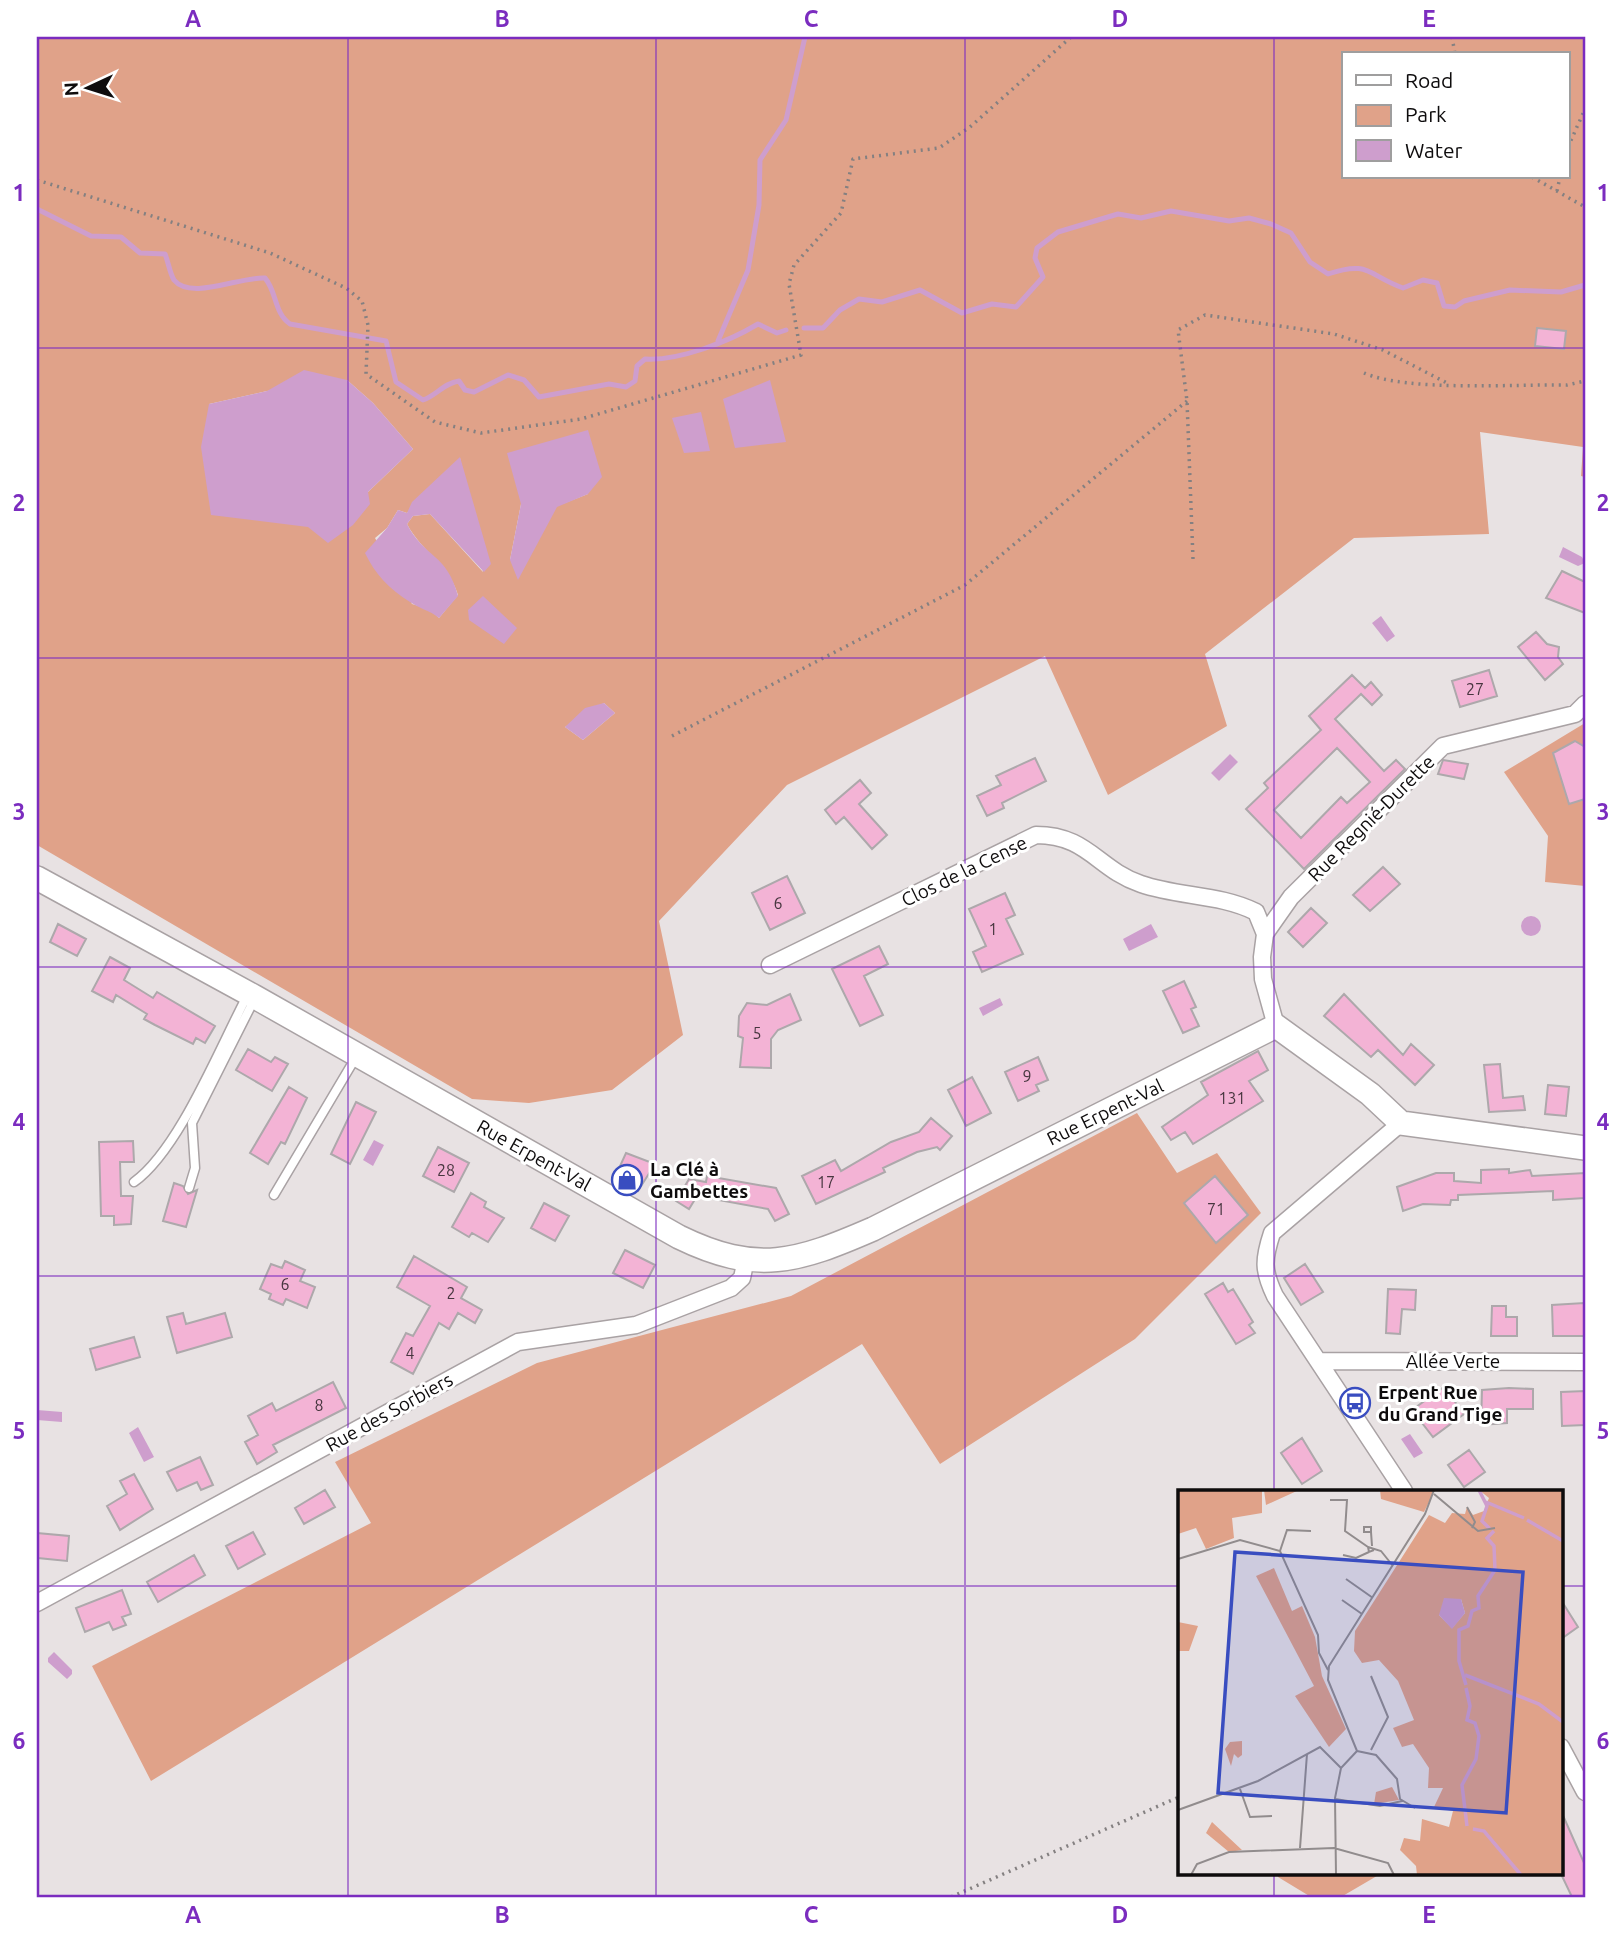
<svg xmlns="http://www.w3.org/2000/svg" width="1622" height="1934" viewBox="0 0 1622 1934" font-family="Ubuntu,sans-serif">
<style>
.green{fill:#e0a289;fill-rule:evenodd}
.water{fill:#ce9ecd}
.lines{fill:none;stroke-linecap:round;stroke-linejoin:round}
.stream{stroke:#ce9ecd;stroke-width:5}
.building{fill:#f3b3d5;stroke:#ada8ab;stroke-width:2;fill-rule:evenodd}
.lane-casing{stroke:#a9a2a4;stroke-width:11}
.street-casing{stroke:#a9a2a4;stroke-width:19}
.secondary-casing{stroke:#a9a2a4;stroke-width:26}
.path{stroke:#848081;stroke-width:3.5;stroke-dasharray:2 5;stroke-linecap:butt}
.lane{stroke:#fff;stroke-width:8}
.street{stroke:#fff;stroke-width:16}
.secondary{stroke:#fff;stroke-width:23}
.grid{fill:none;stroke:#7b2cbf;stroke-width:2;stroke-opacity:0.55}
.labels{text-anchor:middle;stroke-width:6;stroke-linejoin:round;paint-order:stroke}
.number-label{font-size:16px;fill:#47363f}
.street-label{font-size:19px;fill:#0e0c0d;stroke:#fff}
.poi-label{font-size:19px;font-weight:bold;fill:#0e0c0d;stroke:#fff;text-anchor:start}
.inset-river{fill:none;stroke:#ce9ecd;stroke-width:3.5}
.inset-road{fill:none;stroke:#918c8d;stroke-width:2}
.view{fill:#394dc0;fill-opacity:0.15;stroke:#394dc0;stroke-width:3.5}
.inset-edge{fill:none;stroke:#0e0c0d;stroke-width:3.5}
.neatline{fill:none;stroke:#7b2cbf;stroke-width:2.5}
.grid-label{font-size:23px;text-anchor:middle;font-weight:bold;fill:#7b2cbf}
</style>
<rect width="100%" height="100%" fill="#e8e2e3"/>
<path class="green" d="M37 37H1585V477L1581 476 1583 447 1480 432 1489 534 1354 538 1205 654 1227 726 1108 795 1045 656 787 785 659 921 683 1035 612 1090 529 1103 472 1099 37 845ZM1344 54H1568V177H1344ZM347 380 373 403 413 449 368 492 209 404 267 391ZM460 458 483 572 430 514 413 516 407 524C421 551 450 566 458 595L439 618 429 609 412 604 375 538 387 528 398 510 407 513ZM588 494 557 506 510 560 521 504ZM604 703 615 713 583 740 565 727Z
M1585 723V886L1545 882 1548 836 1504 772Z
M1137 1113 1177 1173 1217 1153 1261 1213 1135 1339 940 1464 862 1344 151 1781 92 1666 371 1523 335 1462 537 1363 791 1296Z
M1277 1873H1382L1341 1897H1311L1278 1877Z"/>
<path class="water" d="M304 370 347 380 373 403 413 449 368 492 370 504 353 525 328 543 308 527 211 515 201 447 209 404 267 391Z
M770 380 786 442 735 448 723 399Z
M701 412 710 451 684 453 672 418Z
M588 430 602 477 588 494 557 507 518 580 510 560 521 504 507 453Z
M460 457 491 564 484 572 430 514 413 516 407 524C424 558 447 553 458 596L439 618C429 610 420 609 410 602 389 589 375 574 365 553L387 528 398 510 407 513 412 502Z
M1563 547 1582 557 1585 563 1578 566 1559 557Z
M483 596 517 628 504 644 469 620 468 610Z
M1381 616 1395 636 1387 642 1372 623Z
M604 703 615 713 583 740 565 727 585 708Z
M1230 754 1238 762 1219 781 1211 773Z
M1521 926a10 10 0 1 1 20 0a10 10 0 1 1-20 0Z
M1151 924 1158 937 1129 951 1123 939Z
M1000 998 1003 1005 983 1016 979 1008Z
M374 1140 384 1145 373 1166 363 1160Z
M37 1410 62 1412V1422L37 1420Z
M138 1427 154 1457 144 1462 129 1433Z
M1410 1434 1423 1453 1414 1458 1401 1439Z
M54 1652 72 1670V1674L67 1679 48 1662V1658Z"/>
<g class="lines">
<path class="stream" d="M37 209 91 236 121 237 140 253 165 254C168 261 170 274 174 280 191 301 241 276 265 278 277 292 274 313 290 324L386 341 396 382 423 400C437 395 444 383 459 381L465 390 474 392 508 375 524 380 539 397 609 384 626 387 635 381 637 366 645 359C679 361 728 342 758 324L777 333 786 330
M804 328H823L840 310 859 299 882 302 920 290 962 313 992 304 1016 307 1043 277 1035 258 1037 248 1058 232 1118 214 1141 218 1171 211 1229 221 1249 218 1271 224 1291 233 1310 262 1328 274C1370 260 1367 275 1403 288L1423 280 1437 283 1444 306 1455 307 1464 301 1510 290 1561 292 1585 285
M718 341 748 270 759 205 760 160 786 120 805 37"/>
</g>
<path class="building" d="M1537 328 1566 331 1564 349 1535 346Z
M1562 571 1585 582V613L1546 598Z
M1536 632 1547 644 1559 647 1558 657 1563 664 1545 680 1518 647Z
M1489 670 1497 696 1460 707 1452 681Z
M1352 675 1365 688 1371 682 1382 695 1372 705 1361 694 1335 719 1384 771 1396 760 1405 769 1304 869 1246 809 1268 788 1264 783 1321 730 1309 716ZM1337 748 1370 782 1347 803 1341 797 1301 838 1274 810Z
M1575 741 1585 747V799L1569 804 1553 753Z
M1035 758 1046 781 1002 803 1004 808 987 816 977 796 1001 785 996 776Z
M1443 760 1468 764 1464 779 1438 774Z
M860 780 871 793 859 804 887 835 872 849 844 817 836 824 825 810Z
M1383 867 1400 884 1370 911 1353 895Z
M787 876 805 913 770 930 752 893Z
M1005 893 1015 915 1006 919 1023 954 982 972 973 952 986 946 969 909Z
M1311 908 1327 923 1303 947 1288 932Z
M58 924 86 939 77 956 50 942Z
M879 946 888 964 864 976 883 1015 860 1026 832 969Z
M110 957 130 968 124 980 153 998 157 992 215 1026 205 1043 196 1038 193 1044 155 1025 144 1019 147 1014 116 995 113 1002 92 991Z
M1184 981 1196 1007 1191 1009 1199 1026 1183 1033 1163 991Z
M790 994 801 1020 778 1030 771 1039V1068L740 1067 743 1038 738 1036 739 1016 747 1003 767 1005Z
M1344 994 1403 1055 1411 1044 1434 1065 1415 1085 1378 1050 1371 1057 1324 1016Z
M248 1049 271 1062 275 1057 288 1064 272 1091 236 1070Z
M1258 1051 1268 1070 1249 1081 1263 1101 1193 1144 1185 1132 1171 1140 1162 1127 1208 1095 1201 1082Z
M1038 1057 1048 1080 1036 1085 1039 1091 1018 1101 1005 1072Z
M1500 1064 1503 1098 1523 1096 1525 1110 1489 1112 1484 1065Z
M972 1077 991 1113 966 1126 948 1090Z
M1548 1085 1569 1087 1566 1116 1545 1114Z
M289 1087 307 1098 285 1144 281 1142 268 1164 250 1153Z
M356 1102 376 1112 350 1164 331 1154Z
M931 1118 952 1136 940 1150 937 1147 917 1152 883 1168 885 1172 816 1204 802 1176 835 1160 841 1171 891 1142 919 1132Z
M133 1141 134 1162H120L121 1196H133L131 1224 114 1225V1216H101L99 1142Z
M438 1147 469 1163 454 1192 423 1176Z
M626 1153 655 1164 638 1191 615 1177Z
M1509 1169V1173L1530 1170 1532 1176 1585 1173V1198L1553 1200V1191L1458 1195V1200H1451L1450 1205 1423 1204 1403 1211 1397 1187 1436 1173H1454V1181L1481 1183V1170Z
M707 1176 776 1188 789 1214 775 1221 768 1209 697 1196 689 1209 676 1201 689 1179 706 1182Z
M1215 1176 1248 1215 1216 1243 1184 1203Z
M174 1183 183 1186 188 1194 197 1190 186 1227 163 1221Z
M471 1193 486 1202 484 1207 504 1218 488 1242 472 1233 469 1237 452 1227Z
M544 1203 569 1216 555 1241 531 1228Z
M625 1250 655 1265 643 1288 613 1273Z
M414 1256 467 1287 461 1298 482 1310 475 1323 458 1313 449 1329 439 1323 413 1374 391 1362 406 1333 413 1336 430 1306 397 1287Z
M285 1261 305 1270 300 1281 315 1287 307 1308 286 1299 283 1305 269 1299 271 1294 260 1289 271 1264 282 1268Z
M1305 1264 1323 1292 1301 1305 1284 1278Z
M1223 1283 1228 1292 1233 1289 1253 1322 1249 1325 1255 1333 1236 1344 1205 1294Z
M1388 1289 1416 1290 1415 1310 1402 1309 1400 1334 1386 1333Z
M1584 1303 1585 1336H1553L1552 1305Z
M1492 1306H1506V1317H1517V1336H1491Z
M183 1313 186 1324 225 1313 232 1337 177 1353 167 1317Z
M134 1337 140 1357 96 1370 90 1349Z
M333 1382 346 1408 273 1445 277 1452 257 1464 245 1442 258 1435 248 1416 272 1403 276 1411Z
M1444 1387 1464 1414 1433 1437 1412 1410Z
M1509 1388 1533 1389V1409H1507V1423L1481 1425 1482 1390Z
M1585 1391V1425L1562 1426 1561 1392Z
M1302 1438 1322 1471 1302 1484 1281 1453Z
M1469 1450 1485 1472 1464 1487 1448 1465Z
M200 1457 213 1485 201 1490 197 1482 177 1491 167 1472Z
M134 1474 153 1509 120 1530 107 1506 127 1494 120 1481Z
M325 1490 335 1507 304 1524 295 1508Z
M253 1532 265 1554 238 1569 226 1546Z
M37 1533 69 1536 67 1561 38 1558Z
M194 1555 205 1575 158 1602 147 1582Z
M122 1590 131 1614 122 1617 126 1625 113 1630 109 1622 85 1632 76 1608Z
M1561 1600 1578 1627 1561 1639Z
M1561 1811 1585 1865V1897H1572L1561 1874Z"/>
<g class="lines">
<g class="lane-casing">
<path id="lane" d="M134 1182C179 1150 220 1047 247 996
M189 1188 195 1168 192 1123 254 1000
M274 1195 356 1057"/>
</g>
<g class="street-casing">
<path id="street" d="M770 965 1036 835C1088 835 1097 869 1141 884 1179 897 1220 894 1256 912L1265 934
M1276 1026 1263 979 1262 957 1265 934 1291 897 1443 746 1575 714 1585 704
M1401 1123 1272 1233C1263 1260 1263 1271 1275 1296L1404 1491
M1320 1361 1585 1362
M37 1603 518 1342 636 1325 731 1288 742 1278 746 1259
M1561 1747 1585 1792"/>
</g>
<g class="secondary-casing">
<path id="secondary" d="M37 878 255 997 679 1237C757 1275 797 1262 873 1229L1276 1026 1370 1094 1401 1123 1585 1148"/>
</g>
<path class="path" d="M1452 37 1455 54
M1568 147 1585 109
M1532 177 1585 207
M37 180 270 253 346 288 362 301 368 325 366 374 435 422 481 433 581 419 801 355 789 284 794 265 841 213 853 159 939 148 970 127 1071 37
M1557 191 1560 177
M1364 373C1407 392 1516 384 1567 385L1585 381
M1193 559 1187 401 1178 330 1205 315 1334 334 1383 350 1447 383
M672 736 965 585 1187 401
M951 1897 1179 1797"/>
<use href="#lane" class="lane"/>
<use href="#street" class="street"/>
<use href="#secondary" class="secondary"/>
</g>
<path class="grid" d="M348 37V1897M656 37V1897M965 37V1897M1274 37V1491M37 348H1585M37 658H1585M37 967H1585M37 1276H1585M37 1586H1179M1561 1586H1585M1274 1873V1897"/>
<defs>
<g id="shop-ring" transform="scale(1.575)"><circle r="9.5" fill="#fff" stroke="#394dc0" stroke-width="1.5"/><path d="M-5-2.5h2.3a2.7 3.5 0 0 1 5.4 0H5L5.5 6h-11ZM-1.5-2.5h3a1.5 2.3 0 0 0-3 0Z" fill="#394dc0"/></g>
<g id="bus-ring" transform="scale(1.575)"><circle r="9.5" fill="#fff" stroke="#394dc0" stroke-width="1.5"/><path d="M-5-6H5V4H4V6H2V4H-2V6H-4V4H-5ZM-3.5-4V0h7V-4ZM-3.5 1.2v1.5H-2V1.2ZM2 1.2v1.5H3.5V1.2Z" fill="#394dc0"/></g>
</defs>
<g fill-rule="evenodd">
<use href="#shop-ring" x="627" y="1180"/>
<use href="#bus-ring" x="1355" y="1403"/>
</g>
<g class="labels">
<g class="number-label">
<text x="1475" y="695">27</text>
<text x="778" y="909">6</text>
<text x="993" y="935">1</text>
<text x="757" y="1039">5</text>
<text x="1027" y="1082">9</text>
<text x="1232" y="1104">131</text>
<text x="446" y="1176">28</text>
<text x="826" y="1188">17</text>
<text x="1216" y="1215">71</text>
<text x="285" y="1290">6</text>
<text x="451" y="1299">2</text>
<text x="410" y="1359">4</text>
<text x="319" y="1411">8</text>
</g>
<g class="street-label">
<text transform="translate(1371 818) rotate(-45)" y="7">Rue Regnié-Durette</text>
<text transform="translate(964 871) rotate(-26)" y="7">Clos de la Cense</text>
<text transform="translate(1105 1112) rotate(-26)" y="7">Rue Erpent-Val</text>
<text transform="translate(534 1155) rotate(29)" y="7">Rue Erpent-Val</text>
<text x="1453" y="1368">Allée Verte</text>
<text transform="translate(389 1412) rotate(-29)" y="7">Rue des Sorbiers</text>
</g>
<g class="poi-label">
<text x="650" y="1176">La Clé à<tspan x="650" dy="22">Gambettes</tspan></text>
<text x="1378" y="1399">Erpent Rue<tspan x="1378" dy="22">du Grand Tige</tspan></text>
</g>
</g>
<g transform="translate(1178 1490)">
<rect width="385" height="385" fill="#e8e2e3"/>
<path d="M0 0H84V23L54 28 56 48 28 59 18 38 0 44ZM86 0H121L88 15ZM202 0H257L246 22 203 9ZM301 0H385V385H239L238 376 222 360 226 348 242 351 244 329 271 337 275 321 256 317 265 298H250L251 278 235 254 224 257 215 238 236 230 220 191 201 170 184 173 176 161 177 141 251 25 267 33 274 23 287 24 289 17 295 25 306 21 311 8ZM283 109 287 123 274 138 261 125ZM96 78 114 121 124 116 137 147 144 186 168 239 151 257 117 206 136 196 78 86ZM0 132 20 136 11 161H0ZM64 251V265L60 268 56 264 53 276 47 259 52 252ZM214 297 221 310 196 314 198 302ZM34 332 64 360 51 362 28 343Z" fill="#e0a289" fill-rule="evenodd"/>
<path d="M266 108 283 109 287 123 274 139 261 125Z" fill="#ce9ecd"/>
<path class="inset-river" d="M301 0 309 16 304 31 312 39M308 12 346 28M349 30 385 51M287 185 361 214 385 232M288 195 281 171V140L290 136 294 121 301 118 300 106 317 80 316 56 309 48 316 41M288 198 292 216 289 230 297 233 301 246 298 269 284 295 289 336M295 339 306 341 343 385"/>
<path class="inset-road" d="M256 4 300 41 317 38M152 10H169L167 41 190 57M289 17 297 32 294 38M193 42H186V37H193V42L194 56M196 60 191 62 190 57 203 61 215 76M102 61 109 40 133 41M165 65 178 68 191 62M0 69 62 50 102 61 140 145 141 163 150 180M168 89 195 108M164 110 184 124M193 260 210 227 193 186M179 261 150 190 151 176 247 24 256 0M179 261 198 265 219 289 222 309 237 318M62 299 72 327 94 326M157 309 202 316 224 311M0 320 80 291 142 257 163 278M122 358 129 264M13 385 19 374 51 362 156 358 210 373 216 385M158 385 157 308 163 278 179 261"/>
<path class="view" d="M57 62 345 82 328 323 40 303Z"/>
<rect width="385" height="385" class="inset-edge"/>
</g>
<rect width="1622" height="1934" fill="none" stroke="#ffffff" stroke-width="77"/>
<rect x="1342" y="52" width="228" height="126" fill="#ffffff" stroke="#9f9e9e" stroke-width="2"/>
<rect x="1356" y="75" width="35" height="10" fill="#ffffff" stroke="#9f9e9e" stroke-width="2"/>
<text x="1405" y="88" font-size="21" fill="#0e0c0d">Road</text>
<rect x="1356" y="105" width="35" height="21" fill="#e0a289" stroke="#9f9e9e" stroke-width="2"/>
<text x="1405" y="122" font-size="21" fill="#0e0c0d">Park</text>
<rect x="1356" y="140" width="35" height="21" fill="#ce9ecd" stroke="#9f9e9e" stroke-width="2"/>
<text x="1405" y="158" font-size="21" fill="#0e0c0d">Water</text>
<g transform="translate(88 88) rotate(266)" stroke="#ffffff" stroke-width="5" paint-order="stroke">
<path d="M0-5L12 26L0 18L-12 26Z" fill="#0e0c0d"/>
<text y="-10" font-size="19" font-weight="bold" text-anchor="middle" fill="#0e0c0d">N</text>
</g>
<rect x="38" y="38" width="1546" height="1858" class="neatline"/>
<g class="grid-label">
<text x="193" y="27">A</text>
<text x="502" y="27">B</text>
<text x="811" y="27">C</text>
<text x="1120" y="27">D</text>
<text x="1429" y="27">E</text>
<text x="19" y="201">1</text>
<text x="1603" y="201">1</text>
<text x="19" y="511">2</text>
<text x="1603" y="511">2</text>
<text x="19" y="820">3</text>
<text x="1603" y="820">3</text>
<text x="19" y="1130">4</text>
<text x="1603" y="1130">4</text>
<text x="19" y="1439">5</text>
<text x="1603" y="1439">5</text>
<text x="19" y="1749">6</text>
<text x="1603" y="1749">6</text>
<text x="193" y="1923">A</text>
<text x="502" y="1923">B</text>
<text x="811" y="1923">C</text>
<text x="1120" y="1923">D</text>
<text x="1429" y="1923">E</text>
</g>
</svg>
